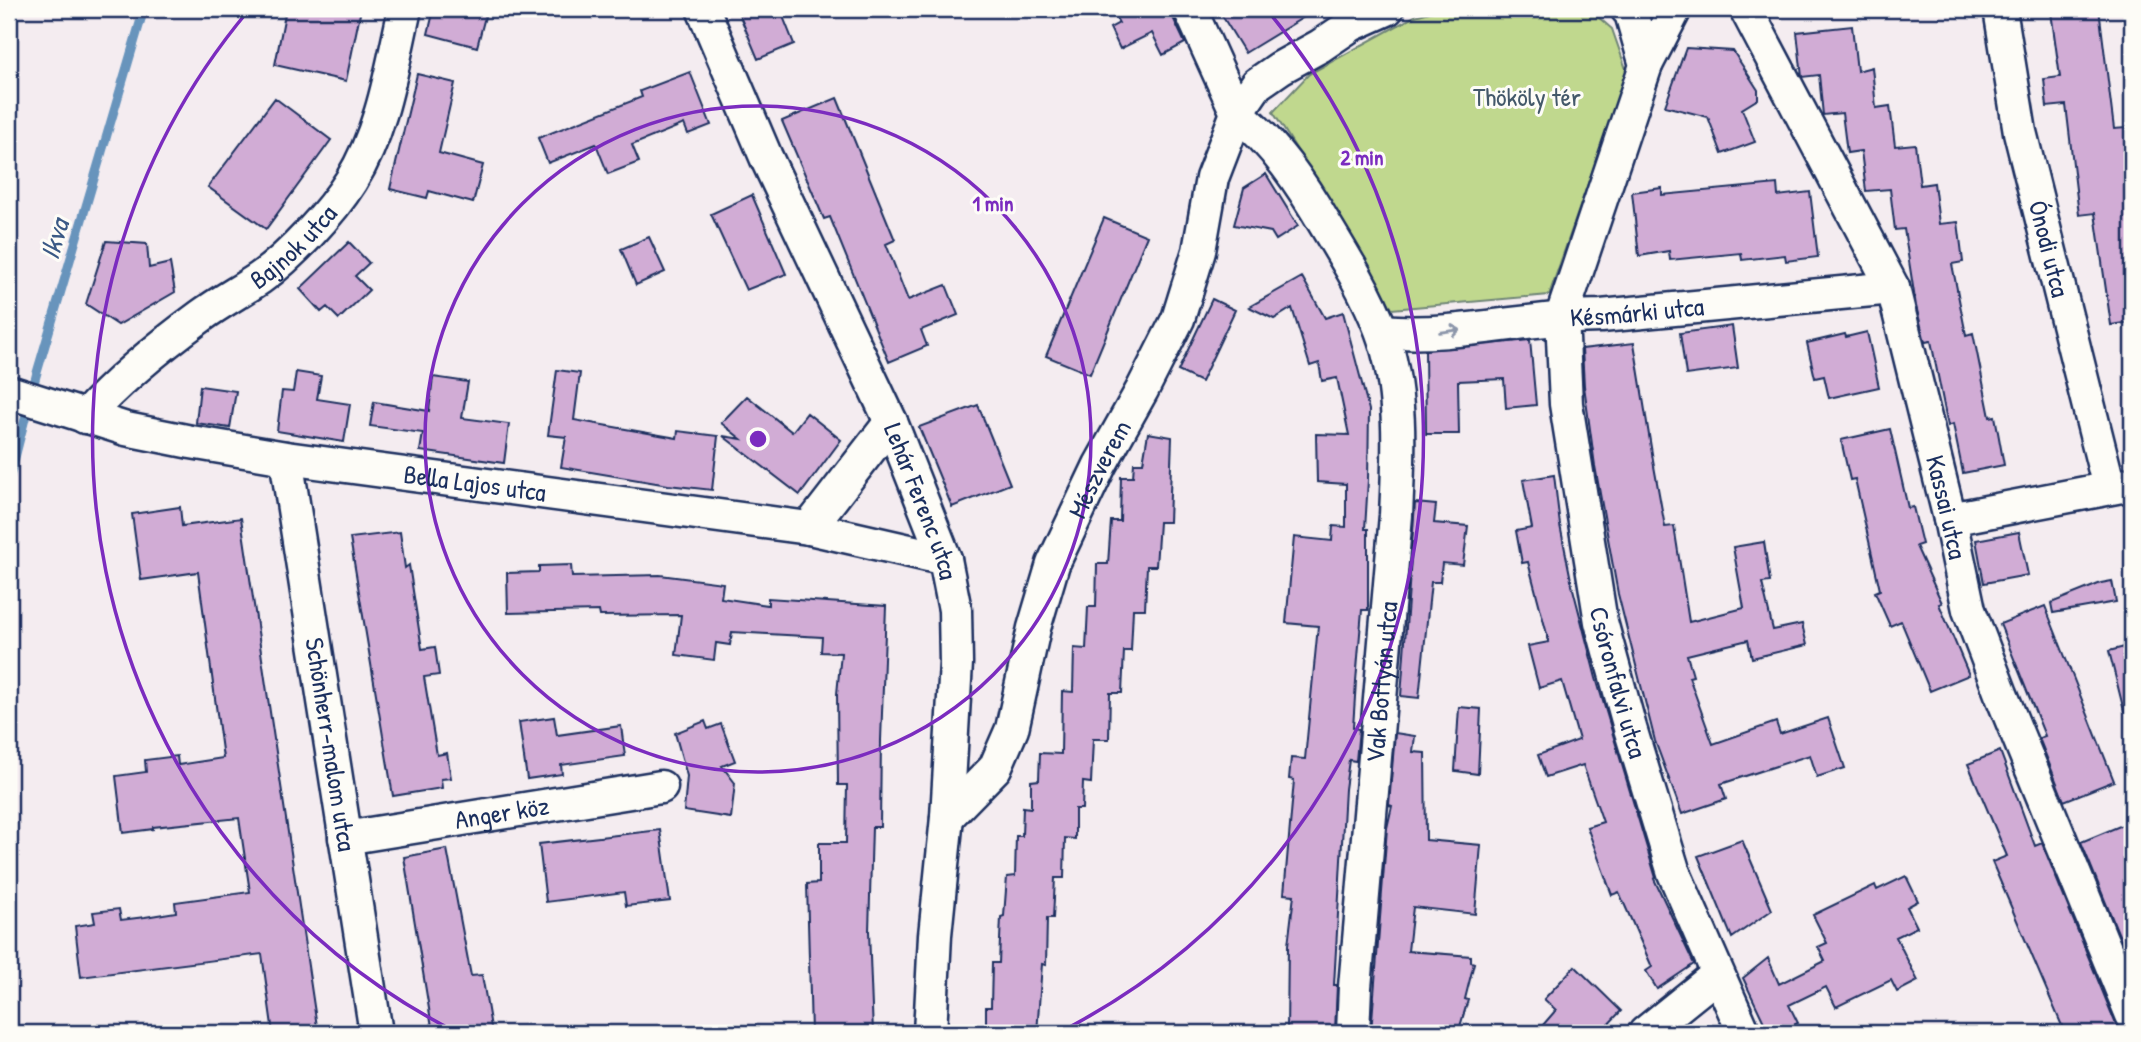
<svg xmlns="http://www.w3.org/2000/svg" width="2141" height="1042" viewBox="0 0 2141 1042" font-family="'Patrick Hand',sans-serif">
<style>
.green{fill:#c0d88e;stroke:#6e8476;stroke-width:2}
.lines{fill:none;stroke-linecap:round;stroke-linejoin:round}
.stream{stroke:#6794bc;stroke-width:9}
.building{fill:#d1acd5;stroke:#1b2f5e;stroke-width:2}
.minor-casing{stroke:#1b2f5e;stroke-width:37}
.minor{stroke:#fdfcf7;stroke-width:32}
.oneway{stroke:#8c96aa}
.ring{fill:none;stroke:#7b2cbf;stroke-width:3.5}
.labels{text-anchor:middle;stroke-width:6;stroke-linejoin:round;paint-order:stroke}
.park-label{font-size:26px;fill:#44596a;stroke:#fdfcf7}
.street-label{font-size:26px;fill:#1b2f5e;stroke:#fdfcf7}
.water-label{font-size:28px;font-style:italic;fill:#3a5985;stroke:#fdfcf7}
.centre{fill:#7b2cbf;stroke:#fdfcf7;stroke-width:3.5}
.ring-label{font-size:21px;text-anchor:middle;font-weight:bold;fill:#7b2cbf;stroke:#fdfcf7;stroke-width:6;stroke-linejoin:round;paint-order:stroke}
</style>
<rect width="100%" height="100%" fill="#f4ecf0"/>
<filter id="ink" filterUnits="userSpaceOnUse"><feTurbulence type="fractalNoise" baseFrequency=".0143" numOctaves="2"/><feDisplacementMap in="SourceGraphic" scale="14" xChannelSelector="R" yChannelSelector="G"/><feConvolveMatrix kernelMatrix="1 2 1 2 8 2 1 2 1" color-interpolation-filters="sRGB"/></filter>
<g filter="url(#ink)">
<path class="green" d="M1441 9H1589L1612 29 1627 72 1549 295 1392 309 1340 218 1273 112 1309 74 1415 16Z"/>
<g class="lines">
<path class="stream" d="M9 481 36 376 144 9"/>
</g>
<path class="building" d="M286 9H361L346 81 275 65Z
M434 9H487L477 47 428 34Z
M737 9H780L794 44 758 59Z
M1111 9H1169L1185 43 1163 55 1152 33 1120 49 1110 28 1119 23Z
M1218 9H1317L1245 53Z
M2073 9H2099L2114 129 2126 128 2132 186V322L2111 325 2095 213 2079 215 2066 105 2047 107 2044 79 2060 77 2051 12Z
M1852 26 1857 71 1872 67 1876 108 1890 106 1895 146 1915 144 1920 185 1934 183 1939 224 1958 222 1963 262 1952 264 1966 335 1973 333 1990 417 1995 416 2004 465 1963 473 1953 424 1948 426 1931 341 1925 342 1916 306 1904 229 1895 230 1890 189 1866 191 1861 151 1847 153 1842 113 1823 115 1819 75 1802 77 1797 32Z
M1686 48 1733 51 1758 90V99L1742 109 1755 142 1722 154 1708 117 1665 106Z
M690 72 711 125 688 134 684 124 632 145 639 162 608 174 596 144 548 163 538 138 642 97 640 91Z
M417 74 455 83 439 153 483 165 473 203 429 191 427 198 390 189Z
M275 98 331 140 266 229 208 187Z
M837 98 895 240 886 244 908 300 946 285 958 315 921 330 927 346 889 362 830 217 824 219 782 121Z
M1266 174 1298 226 1276 240 1271 232 1234 225 1244 188Z
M1777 184 1778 196 1810 192 1818 257 1786 261 1785 255 1742 260 1741 253 1670 260 1669 251 1639 256 1632 192 1662 188V195Z
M752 195 786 274 746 290 711 214Z
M1104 218 1147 236 1090 374 1046 356Z
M649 237 665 272 636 285 621 249Z
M106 241 147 244 149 268 170 263 175 292 118 325 86 304Z
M349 242 369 263 355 276 369 290 339 319 327 307 321 312 300 289Z
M1302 277 1325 318 1343 312 1369 410 1368 480 1365 529H1368V610H1362L1356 681 1353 728 1359 729 1356 761 1349 760 1345 789 1334 985H1337L1335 1031 1329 1030 1328 1033H1287L1288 945 1294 895 1284 894 1294 780 1289 779 1291 758 1305 759 1318 626 1286 623 1294 537 1332 541 1333 526 1346 527V484L1317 482 1316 434 1349 435 1337 378 1322 381 1319 363 1310 366 1292 308 1274 319 1249 307Z
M1212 299 1235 310 1201 382 1178 371Z
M1732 326 1738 368 1686 375 1680 333Z
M1867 332 1879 387 1829 398 1824 376 1815 378 1807 343 1845 334 1846 337Z
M1530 340 1536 405 1506 408 1504 379 1458 381 1459 434H1426L1425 350Z
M1634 343 1654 466 1665 527 1674 526 1689 622 1744 608 1733 547 1764 542 1770 582 1762 583 1773 630 1802 624 1807 645 1752 658 1748 640 1687 655 1693 676 1689 677 1713 744 1776 722 1780 734 1828 718 1845 768 1817 777 1810 755 1721 784 1726 799 1682 814 1655 741 1618 594 1595 466 1584 386 1582 349Z
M557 370 580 373 574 420 677 438 678 431 718 436 712 490 668 485 561 467 566 437 548 435Z
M296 372 321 376 317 399 350 404 344 442 277 431 282 391 293 392Z
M433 377 468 382 462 418 509 424 504 463 420 451 423 433 370 426 374 402 429 411Z
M200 386 236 391 230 428 196 423Z
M747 396 792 432 807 413 841 440 800 495 723 436 741 439 721 423Z
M978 405 1010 484 952 507 919 427Z
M1890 429 1908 508 1913 507 1922 544 1916 546 1942 603 1939 604 1969 675 1930 691 1901 621 1890 626 1875 592 1880 590 1855 479 1850 480 1841 440Z
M1148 433 1172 437 1169 522H1159L1156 566H1147L1145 609H1133L1131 651H1124L1122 693H1110L1109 739H1093L1091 783 1083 782 1082 809H1075V839L1065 838 1064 878H1055L1053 918H1047L1046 965 1042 964 1037 1033H986V1007H991L992 963H999L1001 917 1004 916 1007 877 1015 876 1016 836H1022L1023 807 1031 808V781L1039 780 1040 753 1061 754 1062 691 1073 692 1074 648 1086 649 1088 607H1096L1097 564H1108L1111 521H1120L1121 477H1133L1134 463H1143Z
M1554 475 1560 525 1572 585 1596 678 1656 878 1654 879 1694 964 1657 989 1646 971 1652 967 1619 892 1612 895 1587 827 1603 822 1583 765 1546 777 1538 755 1579 740 1562 681 1539 688 1528 646 1549 642 1528 562 1522 563 1516 531 1532 528 1523 480Z
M1415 503 1436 505 1434 523 1468 526 1463 565 1442 563 1440 582H1431L1419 698 1401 696Z
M180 507 182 526 241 518 318 1033H273L262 954 81 977 75 926 95 923 93 912 119 909 121 920 145 917 176 912 175 902 250 892 239 818 153 827V829L123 833 116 776 146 772 145 760 177 756 178 765 223 758 198 572 141 580 132 514Z
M400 532 405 568 409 565 422 649 435 647 439 675 424 677 437 755 447 753 451 778 441 779 442 788 393 796 350 538Z
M2019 532 2028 575 1984 583 1976 540Z
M571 565 572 577 660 575 723 583 721 598 768 605V598L886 606 881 740 880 827H872L869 931 873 1033H811L807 884 819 883V843H846L847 785H838L837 694 841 653 821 652 822 637 732 632 730 645 716 643 714 660 676 655 681 615 600 616 599 611 508 613 507 573 539 572V566Z
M2112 581 2116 602 2053 613 2051 603 2101 583Z
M2045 606 2114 781 2064 801 2039 738 2045 736 2000 624Z
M2132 645V710L2124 711 2109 651Z
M1459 707 1481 709 1478 774 1455 771Z
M554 717 557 735 621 726 625 756 561 765 562 774 527 779 519 722Z
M705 721 708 729 721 724 735 761 722 766 735 783 731 818 684 811 687 776 675 733Z
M1395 733 1415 736 1413 752 1425 753 1426 840 1481 845 1475 914 1413 907 1408 951 1471 956V962L1474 963 1465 999 1468 1000 1458 1033H1371L1387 828 1392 806 1389 805Z
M2000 751 2035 846 2042 843 2115 1022 2123 1031 2117 1033H2065L1992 862 2007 856 1968 764Z
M2132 821V967L2081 842Z
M660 830 670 901 626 906 624 892 546 902 539 844Z
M1742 840 1772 910 1732 938 1698 856Z
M447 849 471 976 482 975 492 1033H433L404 857Z
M1906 876 1918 901 1907 907 1917 927 1896 937 1918 981 1897 992 1891 980 1836 1007 1826 987 1789 1005 1798 1023 1777 1033H1769L1743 978 1768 958 1779 984 1825 961 1818 947 1827 943 1813 915 1875 885 1877 890Z
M1575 966 1621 1011 1600 1033H1536L1556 1010 1544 999Z"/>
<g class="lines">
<g class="minor-casing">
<g id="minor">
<path id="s1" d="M703 9 766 157 891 422 945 559 955 610 956 663 947 817 935 935 930 1033"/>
<path id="s2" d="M1627 9 1631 13 1646 65 1562 316 1566 404 1601 622 1630 728 1674 873 1744 1033"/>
<path id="s3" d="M1746 9 1893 288 1950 519 1969 610 2001 694 2132 1015"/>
<path id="s4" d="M2000 9 2020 132 2109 487"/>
<path d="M1646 65 1675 9"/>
<path id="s5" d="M1382 331C1455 338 1528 317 1601 316L1893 288"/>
<path id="s6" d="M9 392 126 429 191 442 286 458 809 528 945 559"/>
<path id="s7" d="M85 417C119 379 160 346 201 316 220 302 241 291 260 278 290 257 331 213 351 181 383 130 392 66 405 9"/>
<path id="s8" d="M286 458 376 1033"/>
<path d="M1950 519 2132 484"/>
<path d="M809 528 891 422"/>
<path id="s9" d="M947 817 995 768 1012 729 1034 628 1053 564 1100 465 1142 390 1178 319 1199 251 1212 178 1237 113 1190 9"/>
<path id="s10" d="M345 838 661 787"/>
<path id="s11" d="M1353 1033 1355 987 1396 515C1399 455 1403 388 1381 330 1367 293 1346 259 1326 226 1301 183 1275 144 1237 113L1257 84 1280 68 1320 46 1351 25 1387 9"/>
<path d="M1645 1033 1717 975"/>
</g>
</g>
<use href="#minor" class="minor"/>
</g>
<defs><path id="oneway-shaft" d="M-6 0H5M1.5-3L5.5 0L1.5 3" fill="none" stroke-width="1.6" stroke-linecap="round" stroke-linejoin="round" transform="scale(1.75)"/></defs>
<use class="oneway" href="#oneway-shaft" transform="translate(1450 331) rotate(-7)"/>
</g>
<g class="ring">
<circle cx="758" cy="439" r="333"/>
<path d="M456 1032A666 666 0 0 1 248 11M1268 11A666 666 0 0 1 1060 1032"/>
</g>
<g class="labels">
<g class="park-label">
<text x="1527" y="106">Thököly tér</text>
</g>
<g class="street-label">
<text dy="9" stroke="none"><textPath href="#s7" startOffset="270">Bajnok utca</textPath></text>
<text dy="9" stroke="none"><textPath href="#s4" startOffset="245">Ónodi utca</textPath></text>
<text dy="9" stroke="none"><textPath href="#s5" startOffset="256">Késmárki utca</textPath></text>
<text dy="9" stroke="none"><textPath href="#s9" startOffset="387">Mészverem</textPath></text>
<text dy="9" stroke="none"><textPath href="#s6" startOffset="476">Bella Lajos utca</textPath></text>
<text dy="9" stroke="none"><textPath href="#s1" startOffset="539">Lehár Ferenc utca</textPath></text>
<text dy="9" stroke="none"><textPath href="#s3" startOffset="541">Kassai utca</textPath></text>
<text dy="9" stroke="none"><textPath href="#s11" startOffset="352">Vak Bottyán utca</textPath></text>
<text dy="9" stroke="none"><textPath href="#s2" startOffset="696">Csóronfalvi utca</textPath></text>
<text dy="9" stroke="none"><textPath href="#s8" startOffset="290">Schönherr-malom utca</textPath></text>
<text dy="9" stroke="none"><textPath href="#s10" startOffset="159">Anger köz</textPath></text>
</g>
<g class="water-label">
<text transform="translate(54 239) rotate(-74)" y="10">Ikva</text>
</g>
</g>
<circle cx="758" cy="439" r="10" class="centre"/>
<g class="ring-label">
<text x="1362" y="165">2 min</text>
<text x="993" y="211">1 min</text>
</g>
<rect width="2141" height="1042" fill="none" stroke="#fdfcf7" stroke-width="35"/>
<rect x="18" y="18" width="2106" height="1007" fill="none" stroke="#1b2f5e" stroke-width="2.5" filter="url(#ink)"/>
</svg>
